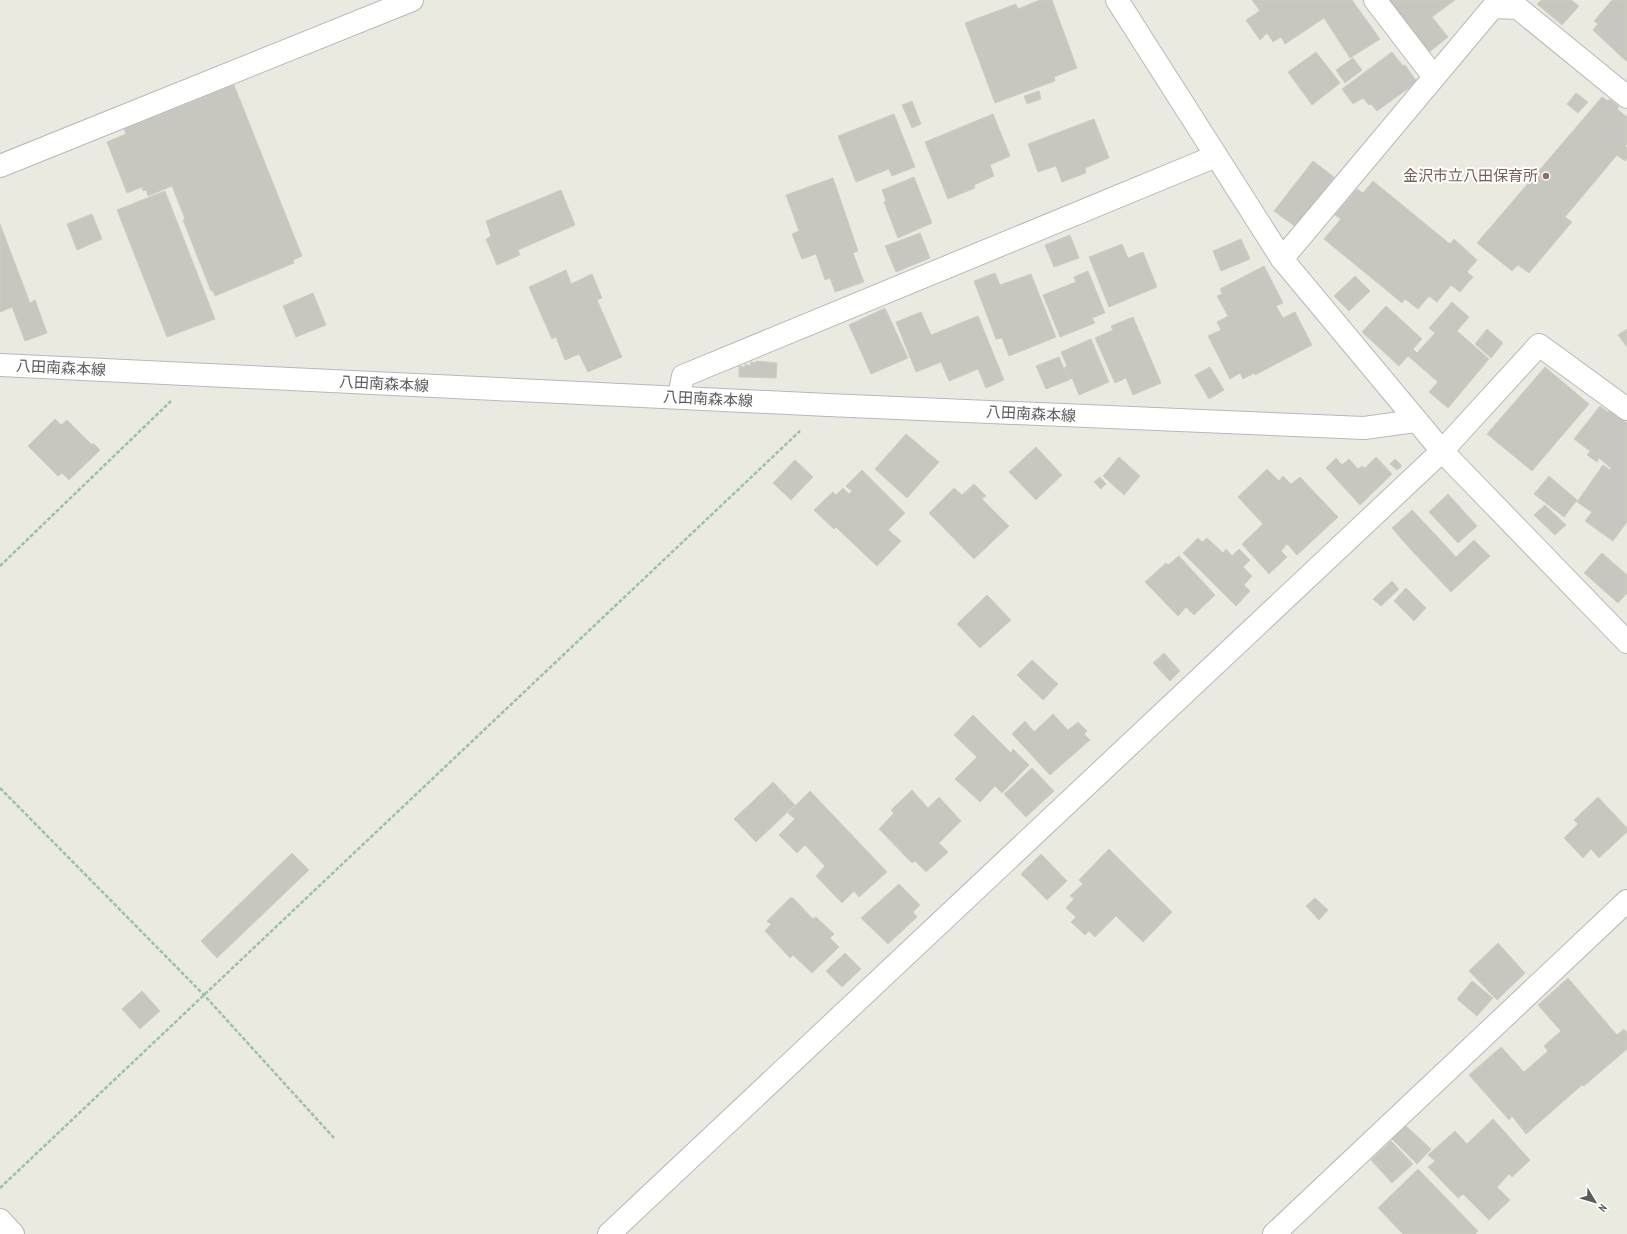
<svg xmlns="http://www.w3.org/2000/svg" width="1627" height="1234" viewBox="0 0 1627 1234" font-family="'PT Sans Narrow','Noto Sans JP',sans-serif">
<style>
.building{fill:#c8c7bf;stroke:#cfcdbf}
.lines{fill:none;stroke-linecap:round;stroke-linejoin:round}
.street-casing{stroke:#b6b7bc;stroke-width:24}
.secondary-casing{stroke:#b6b8be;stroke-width:24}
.path{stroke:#97c2aa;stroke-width:2.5;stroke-dasharray:4 2;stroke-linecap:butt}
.street{stroke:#fff;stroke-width:22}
.secondary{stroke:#fff;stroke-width:22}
.education-dot{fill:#8d6e63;stroke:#fff;stroke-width:1.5}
.labels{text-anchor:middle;stroke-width:4;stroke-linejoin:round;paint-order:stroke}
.education-label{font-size:15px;fill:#785e54;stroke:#fff;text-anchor:end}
.street-label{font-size:15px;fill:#595b60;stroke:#fff}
</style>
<rect width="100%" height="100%" fill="#ebeae0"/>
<path class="building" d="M1040 0H1052L1077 68 1054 77 1055 81 995 103 965 23 1016 4 1018 9Z
M1252 0H1352L1380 39 1350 58 1324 18 1285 44 1281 37 1273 42 1267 33 1260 40 1246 20 1260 11Z
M1388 0H1455L1432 17 1448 37 1428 53Z
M1541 0H1571L1579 6 1562 25 1537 4Z
M1612 0H1627V62L1593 30 1598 24 1594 21Z
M1316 52 1340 83 1312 105 1288 72Z
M1392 52 1403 66 1405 65 1417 82 1377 111 1371 104 1369 105 1363 98 1353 104 1342 89Z
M1353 58 1362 70 1345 83 1336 70Z
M234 85 302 256 293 260 294 263 215 296 213 291H211L183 220 185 219 172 186 148 196 146 190 143 191 142 187 127 193 107 142 126 134 124 129Z
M1039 91 1041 99 1027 104 1024 96Z
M1576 93 1588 102 1578 113 1567 104Z
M1602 97 1608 101 1610 99 1619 107 1617 109 1627 117V144L1625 146 1627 148V158L1625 161 1617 155 1565 217 1572 222 1529 273 1518 265 1512 271 1477 243Z
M912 101 921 124 912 128 902 105Z
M894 114 915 167 892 176 889 169 856 182 838 136Z
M993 114 1010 156 990 165 994 176 974 185 975 188 948 199 925 142Z
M1094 119 1109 158 1085 168 1086 173 1062 182 1056 166 1038 172 1028 144Z
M1313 161 1334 177 1296 227 1274 211Z
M914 177 932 223 898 238 884 202 886 201 882 190Z
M833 178 858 251 853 253 864 282 835 292 830 278 825 280 816 254 802 259 792 234 799 231 786 195Z
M1373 181 1450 244 1454 239 1477 260 1467 272 1473 277 1460 292 1451 285 1437 302 1429 296 1418 309 1405 299 1402 303 1324 239 1341 219 1335 215 1357 189 1363 193Z
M561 190 575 225 518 250 520 255 497 265 486 239 491 236 486 221Z
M165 191 215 319 167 337 117 210Z
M92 214 102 239 77 250 67 224Z
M0 224 30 303 35 300 47 333 25 341 12 307 0 312Z
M920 233 930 258 896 272 885 246Z
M1070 235 1079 258 1054 267 1045 245Z
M1241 239 1250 259 1221 271 1213 251Z
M1122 244 1128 258 1143 252 1157 287 1109 307 1089 257Z
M1264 266 1283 303 1276 306 1283 318 1295 312 1312 345 1255 375 1254 373 1243 379 1240 373 1230 379 1208 336 1221 330 1217 322 1228 316 1217 296 1222 294 1220 289Z
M566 270 571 284 592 274 602 298 597 300 622 357 588 372 579 354 565 360 556 337 552 339 529 287Z
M1088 271 1105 313 1092 318 1095 323 1060 337 1043 295 1076 282 1074 277Z
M995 273 1000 285 1031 274 1056 337 1009 356 1002 338 996 339 974 281Z
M1355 276 1370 291 1349 311 1334 296Z
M313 293 326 325 296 337 283 306Z
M1452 302 1469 317 1457 331 1489 359 1448 408 1429 392 1438 382 1408 356 1399 366 1362 332 1386 306 1422 339 1413 349 1417 353 1435 333 1429 328Z
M885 308 908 358 871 374 849 325Z
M921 312 931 335 978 316 1004 380 986 388 978 369 949 381 941 362 916 372 896 322Z
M1133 317 1161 383 1133 395 1126 378 1115 383 1095 338 1113 330 1111 326Z
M1487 329 1503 343 1491 358 1475 344Z
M1627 329V347L1618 335Z
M1091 339 1109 382 1079 395 1072 378 1068 380 1064 368 1067 366 1061 352Z
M1059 357 1069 380 1046 389 1036 366Z
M756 361 777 363 776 378 739 377V366L745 367V364L750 366 751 362 756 363Z
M1210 367 1224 390 1209 399 1195 375Z
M1545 367 1589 404 1532 471 1487 434Z
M1600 406 1608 412 1611 410 1627 423V522L1613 541 1585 521 1592 512 1577 502 1603 465 1610 470 1611 468 1599 458 1597 462 1587 455 1590 451 1574 439Z
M55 419 61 425 67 420 92 445 93 443 100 450 69 480 62 473 58 476 28 446Z
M906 434 939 462 907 498 875 469Z
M1036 447 1062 475 1036 500 1009 472Z
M1119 457 1140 476 1124 495 1103 476Z
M1376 457 1392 474 1360 505 1326 468 1336 458 1342 465 1349 459 1358 469 1362 466 1365 468Z
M1395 459 1402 466 1397 470 1390 464Z
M795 460 813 477 791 500 773 483Z
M1267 469 1279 481 1283 476 1291 484 1300 477 1338 517 1297 555 1287 544 1281 551 1287 557 1269 574 1242 544 1263 524 1238 497Z
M862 470 905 513 888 530 901 541 877 566 836 527 834 529 814 510 833 492 836 495 843 488 849 494 852 491 846 486Z
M862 470 905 513 888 530 901 541 877 566 836 527 834 529 814 510 833 492 836 495 843 488 849 494 852 491 846 486Z
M1549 476 1577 500 1564 517 1534 494Z
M1100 477 1106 484 1101 489 1094 482Z
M974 484 986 496 982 499 1009 526 974 559 929 513 954 488 962 495Z
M1448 494 1477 526 1458 543 1429 512Z
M1545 505 1566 525 1555 535 1534 515Z
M1412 510 1433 532 1412 551 1392 528Z
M1433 532 1456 557 1474 540 1490 556 1451 592 1412 551Z
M1198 538 1202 542 1207 538 1223 553 1226 549 1232 556 1239 549 1250 560 1243 567 1252 576 1244 585 1250 591 1236 606 1183 553Z
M1602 553 1627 575V593L1618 603 1584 573Z
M1179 556 1215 595 1194 615 1186 607 1178 616 1145 582 1166 563 1168 565Z
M1392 581 1399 589 1381 606 1373 599Z
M1406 588 1426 608 1414 621 1394 601Z
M987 595 1011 620 980 648 957 624Z
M1164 653 1180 671 1170 681 1153 663Z
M1032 660 1058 684 1043 700 1017 675Z
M1053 714 1068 730 1078 722 1087 731 1084 734 1090 740 1050 775 1012 734 1025 721 1034 732Z
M973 715 1011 753 1013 749 1029 765 1002 793 995 786 980 802 955 779 977 757 954 735Z
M1032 768 1054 791 1026 817 1004 794Z
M773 782 795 805 756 842 734 819Z
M912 790 928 808 939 797 961 821 939 843 948 852 926 872 915 861 912 863 879 829 894 813 891 810Z
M810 791 887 872 859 897 854 891 842 903 816 876 825 866 805 845 797 853 779 835 795 819 788 813Z
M1598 797 1627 828V832L1599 858 1591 849 1583 858 1564 838 1578 824 1574 820Z
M1109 849 1172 912 1143 942 1116 916 1095 937 1089 931 1085 935 1071 922 1076 917 1066 908 1074 899 1070 896 1083 884 1079 880Z
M292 853 309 870 217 958 201 941Z
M1041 854 1067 881 1047 900 1021 874Z
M899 884 920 905 913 912 917 917 888 944 861 918Z
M790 898H793L813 919 816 917 834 934 830 938 839 947 812 973 793 955 790 958 765 931 771 924 767 921Z
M1315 898 1328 910 1319 920 1306 906Z
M1498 943 1525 973 1497 1000 1469 971Z
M845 953 861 969 842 987 826 971Z
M1568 978 1617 1035 1624 1029 1627 1033V1049L1584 1086 1582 1085 1526 1134 1512 1116 1509 1120 1469 1075 1501 1047 1524 1072 1548 1051 1544 1046 1561 1031 1538 1005Z
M1472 981 1493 998 1477 1016 1457 999Z
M142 991 160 1011 140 1029 122 1009Z
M1493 1119 1530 1160 1512 1177 1509 1174 1497 1187 1510 1200 1489 1220 1463 1194 1458 1198 1428 1167 1435 1161 1428 1155 1455 1131 1467 1144Z
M1406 1126 1431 1149 1417 1164 1392 1139Z
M1391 1141 1413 1164 1392 1183 1371 1160Z
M1418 1169 1478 1231 1475 1234H1403L1378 1208Z"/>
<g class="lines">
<g class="street-casing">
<path id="street" d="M1375 0 1434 77
M0 166 412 0
M1282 259 1493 7 1518 8 1627 97
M679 397 683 376 1216 156
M0 1220 13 1234
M609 1234 1442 451 1539 345 1627 409
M1274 1234 1627 901"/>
</g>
<g class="secondary-casing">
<path id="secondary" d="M1117 0 1282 259 1442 451 1627 642
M0 365 828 405 1364 428 1415 421"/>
</g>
<path class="path" d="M0 566 171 401
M0 788 204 995 334 1138
M0 1188 800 431"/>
<use href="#street" class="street"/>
<use href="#secondary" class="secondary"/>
</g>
<circle class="education-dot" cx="1546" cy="176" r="4"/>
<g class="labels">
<g class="education-label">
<text x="1538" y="181">金沢市立八田保育所</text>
</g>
<g class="street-label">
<text transform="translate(61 368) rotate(3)" y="5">八田南森本線</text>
<text transform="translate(384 384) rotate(3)" y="5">八田南森本線</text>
<text transform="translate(708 399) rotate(3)" y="5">八田南森本線</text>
<text transform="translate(1031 414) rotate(3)" y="5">八田南森本線</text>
</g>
</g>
<g transform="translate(1595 1202) rotate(128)" stroke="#ffffff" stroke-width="3" paint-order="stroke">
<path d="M0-3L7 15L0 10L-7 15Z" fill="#595b60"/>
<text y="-6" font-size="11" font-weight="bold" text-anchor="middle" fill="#595b60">N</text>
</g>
</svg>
